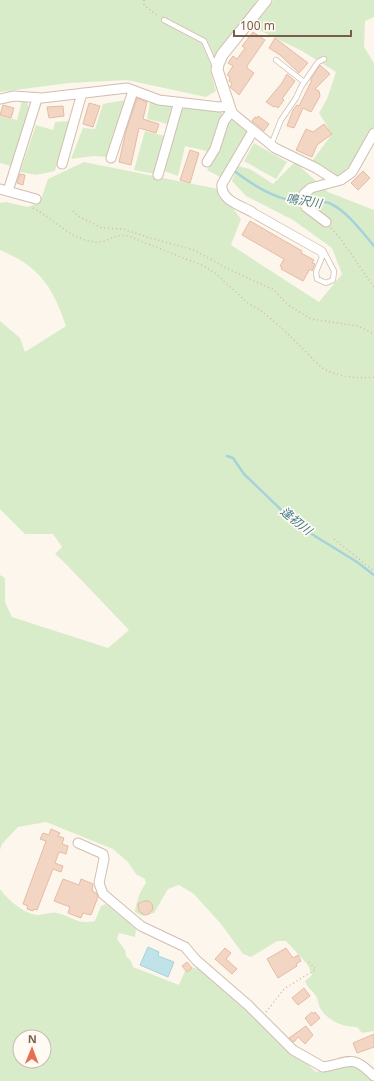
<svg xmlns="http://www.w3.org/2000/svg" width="374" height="1081" viewBox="0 0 374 1081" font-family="'Noto Sans','Noto Sans JP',sans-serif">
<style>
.green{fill:#d8ecc9;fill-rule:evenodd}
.water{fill:#bfe3e8;stroke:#a5d3da}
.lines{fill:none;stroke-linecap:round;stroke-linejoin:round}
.stream{stroke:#a5d3da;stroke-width:2.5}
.building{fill:#f3d5c3;stroke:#e6bba3}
.service-casing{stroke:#d1beb0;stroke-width:6}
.minor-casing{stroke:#d1beb0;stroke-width:11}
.tertiary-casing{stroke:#d1beb0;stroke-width:13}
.path{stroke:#d9b8a5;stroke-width:1.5;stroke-dasharray:1 3;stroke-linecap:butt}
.service{stroke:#fff;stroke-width:4.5}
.minor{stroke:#fff;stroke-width:9}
.tertiary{stroke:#fff;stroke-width:11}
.labels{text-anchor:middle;stroke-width:3.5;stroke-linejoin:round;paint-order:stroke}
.water-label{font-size:12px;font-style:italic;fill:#437c86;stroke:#fffaf3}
</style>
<rect width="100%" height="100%" fill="#fdf6ec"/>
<path class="green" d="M0 0H257L210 69 216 91 206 97 127 80 69 83 0 92Z
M274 0H374V17L365 21 364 47 374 63V127L362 152 349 168 337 178 312 161 332 134 319 113 327 99 336 72 302 51 253 27Z
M126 100 107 157 94 156 71 159 83 128 95 129 103 104Z
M22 101H26L29 107 11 166 0 163V116L17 120Z
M150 101 172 105 168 124 147 119Z
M186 106 222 111V117L211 152 185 146 178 176 164 171 182 110Z
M233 120 245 130 247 134 222 178 207 170 221 145 228 122Z
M70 121 55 171 36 175 20 172 36 125 53 130 55 122Z
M145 131 165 136 155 174 134 170Z
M254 143 287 162 276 179 244 161Z
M84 162 218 189 241 219 231 245 319 302 342 274 332 248 293 220 246 196 232 181 238 166 250 169 273 184 295 162 328 192 374 210V1031L362 1033 357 1027C342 1027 328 1021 320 1008 318 1004 318 999 316 996 311 989 309 990 305 981L312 975 308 965 286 941H277L251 957 243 954 221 924 194 894 179 885 168 889 154 913 142 916 135 912C136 902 140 891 146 883L145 879 136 874 128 862 113 849 46 822 18 827 2 844 0 850V575L5 578V602L12 617 108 648 129 630 63 561 55 554 62 547 53 534H25L0 509V321L20 338 25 352 66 326C53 287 39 266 0 250V203L6 202 28 207 40 202 48 179Z
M0 889C8 900 24 914 38 915 44 915 50 912 57 913 72 916 76 925 95 921L101 906 106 904 136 929 135 937 119 933 117 939 125 950 126 956 131 961 133 967 179 985 187 966 199 969 316 1072 346 1064 374 1075V1081H0ZM20 1037H44V1061H20Z"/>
<path class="water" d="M148 947 159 952 158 956 174 962 168 977 140 965Z"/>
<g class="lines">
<path class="stream" d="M233 170C251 184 278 202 302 201
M307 201C314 202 322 201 329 203 345 209 363 233 374 246
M227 456 233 458 244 474 297 525 357 562 374 575"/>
</g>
<path class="building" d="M253 32 265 40 247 66V68L254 73 239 95 230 87 232 83 229 81 230 77 227 75 233 66 228 63 233 56 237 59 245 48 242 46Z
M275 38 308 63 299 73 280 55 269 48Z
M320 65 330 74 315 89 319 91 320 96 311 112 303 108 294 128 287 126 293 110 297 105 299 106 311 82V79Z
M287 74 295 81 282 99 284 100 278 108 275 106 274 107 266 102 282 83Z
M137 98 147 102 143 119 159 124 156 133 139 128 131 165 119 162 126 131Z
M89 103 100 106 93 127 83 124Z
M3 105 14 108 11 118 0 115Z
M63 106 64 116 49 118 47 107Z
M258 116 269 124 264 131 252 121 255 117 257 118Z
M324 124 332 134 317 145 312 157 296 150 306 129 313 132Z
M190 150 199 153 190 183 180 180Z
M363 171 370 178 358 190 351 183Z
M20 174 25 175 23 185 17 183Z
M250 221 302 251 301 253 314 260 312 263 315 264 312 271 310 269 303 281 281 269 282 267 280 266 284 259 242 235Z
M51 829 60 833 58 836 64 838 62 844 68 846 66 854 59 852 55 863 63 866 61 872 53 869 37 910 34 909 33 911 27 909 28 906 23 904 46 841 40 839 43 833 49 835Z
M63 879 79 885 81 879 93 884 92 891 96 893 98 897 91 915 83 913 81 918 68 913 70 907 54 901Z
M144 901H149L152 904 153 909 149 914 145 915 139 911 138 904Z
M225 948 231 953 226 959 237 969 232 974 215 959Z
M286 948 293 958 298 955 301 961 296 964 297 966 278 978 267 959Z
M187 962 192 968 187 972 182 966Z
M304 988 310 996 298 1005 292 998Z
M312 1012 314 1014 315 1012 320 1018 311 1026 305 1018Z
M306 1026 313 1035 305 1044 298 1037 294 1042 289 1038Z
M374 1034V1047L357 1053 353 1043Z"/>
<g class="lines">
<g class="service-casing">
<path id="service" d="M164 20 204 41 215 66
M276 60 304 82
M271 145 281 120 296 98 301 87 318 62 324 59
M252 212H256L323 250 334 271 333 280 326 283 317 279 316 272 322 257 320 253 254 216Z"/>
</g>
<g class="minor-casing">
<path id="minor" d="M0 99 14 96 42 98 127 88 159 100 219 107 229 106
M111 158 133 91
M207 162 215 149 224 121 231 112 275 148 316 168 336 181
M62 164 82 93
M158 175 179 102
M0 189 36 199
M8 191 37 99
M252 212C240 205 220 200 222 184L253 131
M326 222 306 207 303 198 304 194 311 188 341 180 352 172 374 133
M78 843 103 854 104 859 99 883 103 894 141 926 185 947 196 960 248 1005 293 1050 323 1067C350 1063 351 1053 374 1076"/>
</g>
<g class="tertiary-casing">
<path id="tertiary" d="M231 112 217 70 218 64 222 55 266 0"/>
</g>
<path class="path" d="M144 0V5L159 17
M33 208C54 219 71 240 96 242 108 243 114 233 128 236L206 267 216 274 249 304 260 310 282 328 320 366C335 377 356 379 374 377
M73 211 78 216 102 228 123 229 150 238 194 250 228 269 274 290 288 305 311 319 358 326 374 334
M331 228 340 238 374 287
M334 539 374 571
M266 1012 284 989 316 969 309 962"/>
<use href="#service" class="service"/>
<use href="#minor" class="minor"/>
<use href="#tertiary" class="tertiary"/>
</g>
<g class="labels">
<g class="water-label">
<text transform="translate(304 201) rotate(9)" y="4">鳴沢川</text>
<text transform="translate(296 521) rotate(39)" y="4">逢初川</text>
</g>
</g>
<g transform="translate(32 1049) rotate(1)"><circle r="19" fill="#fffaf3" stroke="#cabbb1"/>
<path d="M0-3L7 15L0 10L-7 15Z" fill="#e76f51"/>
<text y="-6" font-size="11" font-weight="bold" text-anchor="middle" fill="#7a5c4d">N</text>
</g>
<path d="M234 30v6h117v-6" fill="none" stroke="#7a5c4d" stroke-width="2"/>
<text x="240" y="30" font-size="12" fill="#7a5c4d" stroke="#fffaf3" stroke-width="3" paint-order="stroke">100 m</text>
</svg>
